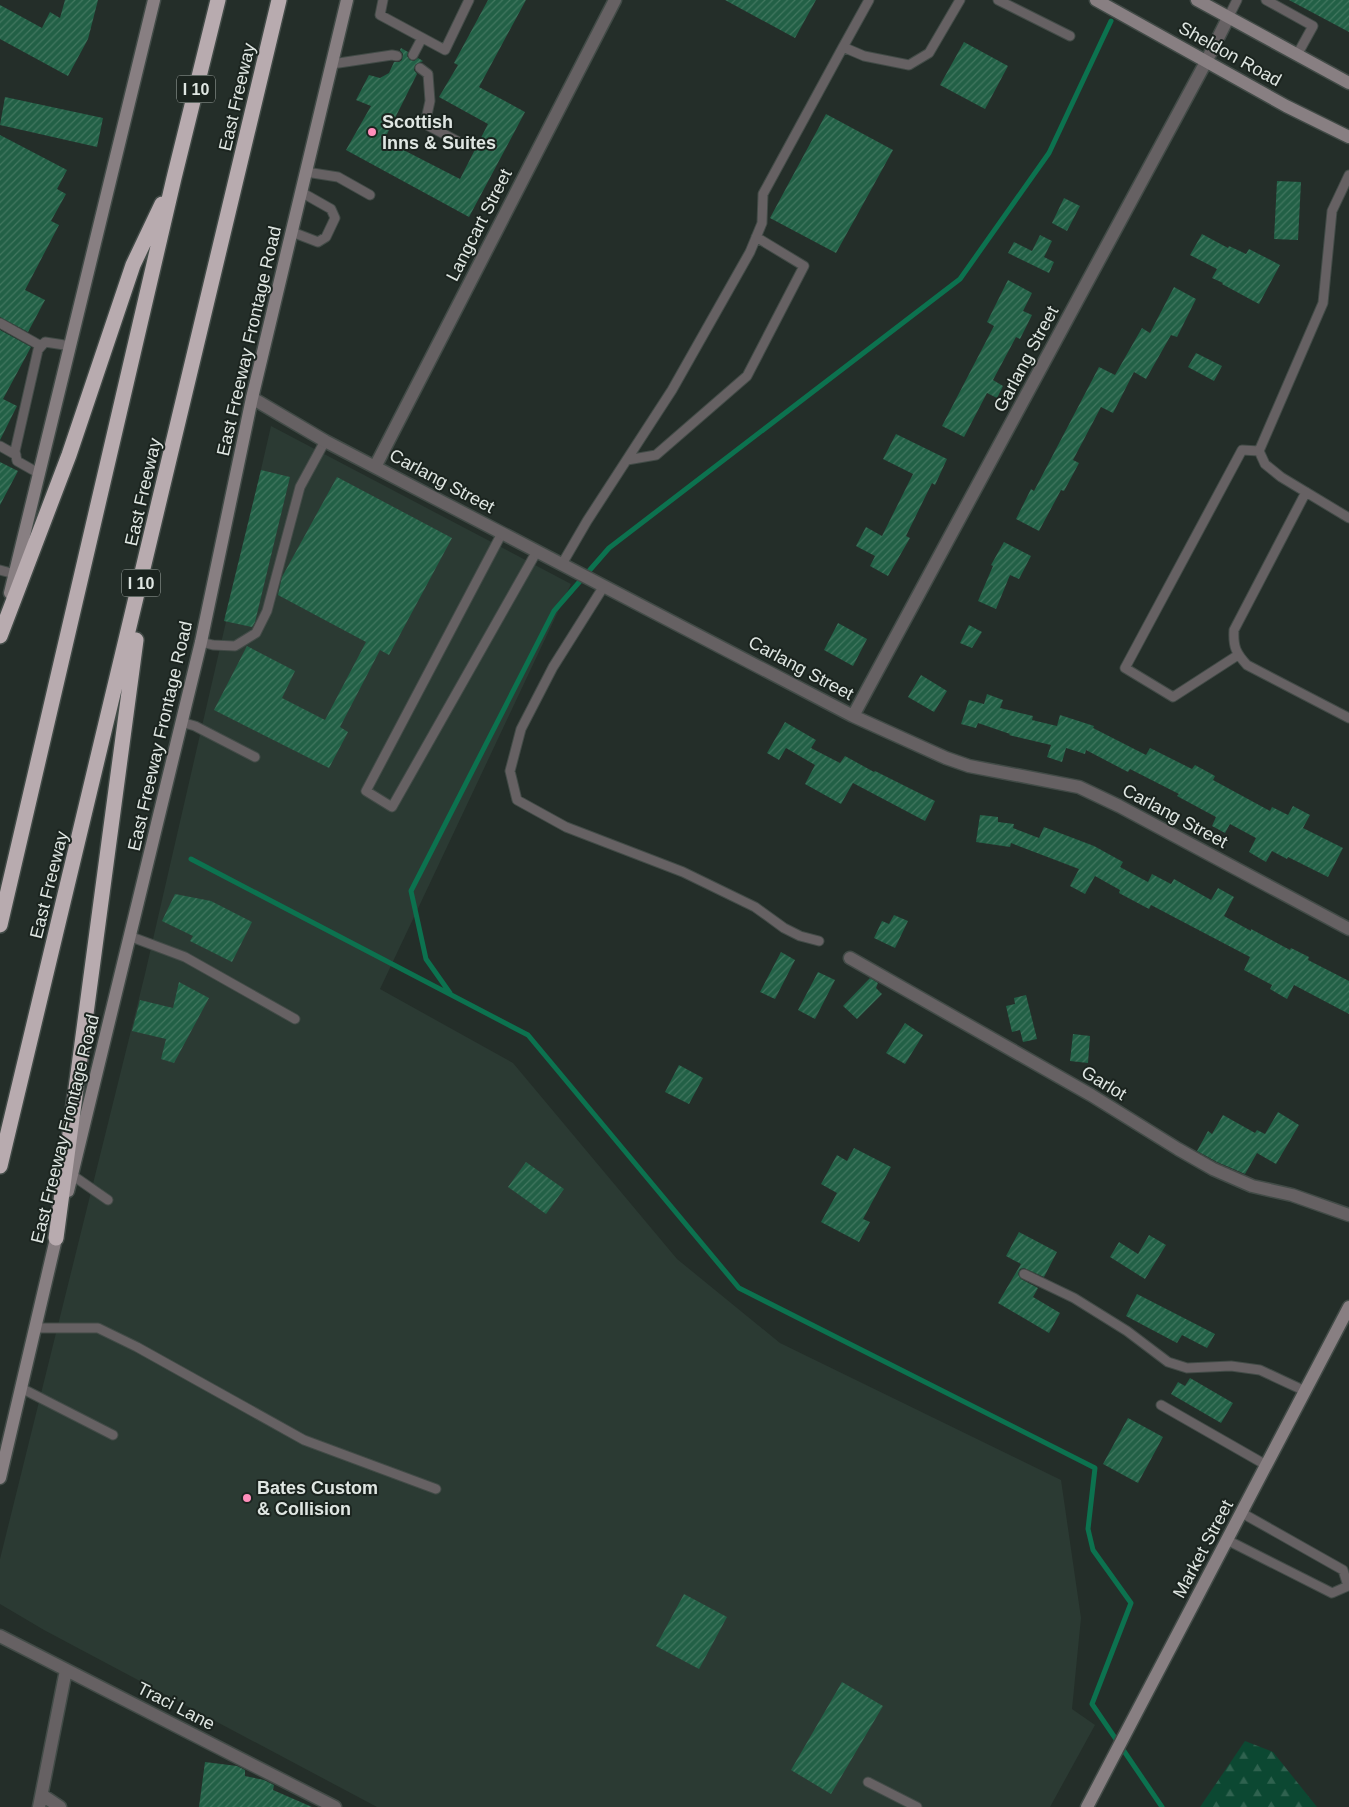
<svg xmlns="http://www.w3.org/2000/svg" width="1349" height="1807" viewBox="0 0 1349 1807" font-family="Helvetica,sans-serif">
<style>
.built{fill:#2b3a33}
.forest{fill:url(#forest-firs)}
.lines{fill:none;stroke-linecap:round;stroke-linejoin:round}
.stream{stroke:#0c724f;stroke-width:5}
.building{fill:url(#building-hatch)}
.lane-casing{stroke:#424b47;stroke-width:11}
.street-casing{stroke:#424b47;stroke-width:15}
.secondary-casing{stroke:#424b47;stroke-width:15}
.highway-casing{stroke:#424b47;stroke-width:18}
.lane{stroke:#666163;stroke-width:9}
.street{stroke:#666163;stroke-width:12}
.secondary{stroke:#887f82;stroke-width:12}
.highway{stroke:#b8abaf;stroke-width:15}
.poi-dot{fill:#ff8ebb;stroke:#1b241f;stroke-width:2}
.labels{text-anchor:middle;stroke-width:4;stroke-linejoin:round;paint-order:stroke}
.shield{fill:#1b241f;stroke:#a4aca8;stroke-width:1}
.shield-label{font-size:16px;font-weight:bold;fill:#dfe6e2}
.street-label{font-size:18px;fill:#dfe6e2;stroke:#1b241f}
.poi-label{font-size:18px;font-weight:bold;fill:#dfe6e2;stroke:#1b241f;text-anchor:start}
</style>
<defs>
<pattern id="forest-firs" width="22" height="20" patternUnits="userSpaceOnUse" patternTransform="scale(1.25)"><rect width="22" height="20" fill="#0c4832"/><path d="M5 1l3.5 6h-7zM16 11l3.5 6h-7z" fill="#2f624f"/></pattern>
<pattern id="building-hatch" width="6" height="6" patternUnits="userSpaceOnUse" patternTransform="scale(1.25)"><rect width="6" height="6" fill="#226046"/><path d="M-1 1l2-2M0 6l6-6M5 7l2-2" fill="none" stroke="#427760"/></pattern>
</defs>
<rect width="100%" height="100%" fill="#242e29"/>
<path class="built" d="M271 426 571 584 380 989 513 1063 677 1259 780 1343 1061 1480 1081 1618 1072 1709 1095 1725 1050 1807H377L44 1630 0 1604V1559L145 974Z"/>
<path class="forest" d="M1245 1741 1273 1752 1317 1807H1200Z"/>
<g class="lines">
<path class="stream" d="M191 859 528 1035 739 1288 1095 1468 1088 1529 1093 1550 1131 1603 1092 1704 1162 1807
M450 993 426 959 411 891 554 611 609 548 960 279 1049 153 1111 21"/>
</g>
<path class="building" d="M65 0H98L88 39 68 76 0 39V5L42 28 50 12 60 18Z
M488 0H526L479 87 525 112 469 217 346 150 371 106 356 100 369 75 380 78 389 73 394 62H399L402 60 403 54 400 50 401 48 408 52 407 56 410 60 414 61 418 58 423 61 415 65 414 70 417 74 384 140 460 179 488 124 439 97 458 65 454 63Z
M725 0H816L795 38Z
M1289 0H1349V32Z
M964 42 1008 66 985 109 940 85Z
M5 97 103 118 97 147 0 125Z
M826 114 893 150 836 253 770 218Z
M0 135 67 170 57 189 66 194 51 221 59 225 25 290 45 300 28 332 0 317Z
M1277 181 1301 182 1298 240 1274 239Z
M1064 198 1080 206 1067 231 1052 223Z
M1202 234 1228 248 1229 246 1246 254 1249 249 1280 265 1259 304 1222 284 1223 283 1212 278 1217 269 1190 255Z
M1040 235 1052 241 1044 257 1054 262 1049 273 1008 253 1014 242 1032 251Z
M1008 280 1032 293 1023 311 1032 315 1020 339 1016 337 993 380 1003 386 997 398 987 393 964 437 942 426 994 326 987 322Z
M1174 287 1196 299 1177 337 1171 335 1146 379 1134 372 1113 413 1101 407 1073 460 1079 463 1064 491 1061 490 1039 531 1016 519 1031 489 1034 491 1099 367 1115 375 1142 328 1150 333Z
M0 330 31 347 3 399 17 406 0 440Z
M1196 353 1222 366 1214 381 1188 367Z
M896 434 947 459 935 485 932 483 906 536 910 538 888 576 870 566 875 556 856 546 866 527 882 536 913 474 883 459Z
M0 462 18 471 0 505Z
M261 470 290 477 255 622 252 627 224 621Z
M337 477 452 538 389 655 380 650 340 727 348 732 329 768 214 710 247 646 295 671 282 698 325 720 366 642 278 595 282 577Z
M1004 542 1031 556 1019 579 1010 575 996 609 978 601 993 566 991 565Z
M838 623 867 639 853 666 824 650Z
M969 625 982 632 972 648 960 643Z
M921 675 947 691 934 712 908 697Z
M987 694 1003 700 1000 708 1033 716 1032 720 1057 726 1060 715 1094 726 1093 728 1146 755 1150 748 1192 769 1195 765 1215 776 1213 780 1270 811 1272 807 1288 815 1293 806 1310 815 1303 828 1343 848 1328 877 1288 857 1287 859 1272 851 1266 862 1249 852 1256 838 1230 824 1225 833 1212 826 1216 817 1177 796 1179 794 1130 769 1128 772 1086 750 1085 754 1066 748 1062 762 1047 757 1051 745 1009 735 1010 734 978 723 976 728 961 724 969 700 984 704Z
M785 722 816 740 811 748 840 763 845 756 874 772 875 771 935 801 925 821 853 783 841 804 805 784 815 765 786 748 779 760 767 753Z
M980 815 998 817V822L1014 824 1013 828 1039 838 1044 827 1094 846 1123 862 1120 867 1148 882 1152 874 1171 884 1174 879 1211 900 1218 888 1234 897 1224 916 1251 931V929L1290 950 1291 948 1309 957 1308 960 1349 981V1014L1294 985 1287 999 1270 989 1272 985 1244 970 1250 957 1151 905 1149 909 1119 893 1120 890 1095 876 1085 894 1070 886 1079 869 1011 843 1010 847 976 842Z
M175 894 211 901 252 922 232 962 190 941 193 936 162 921Z
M894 915 908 921 895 948 874 938 882 921 889 924Z
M781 952 795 960 775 999 760 992Z
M818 972 835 980 815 1019 798 1010Z
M870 978 878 983 876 988 882 994 857 1019 843 1006Z
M179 982 209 998 174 1063 161 1059 166 1039 132 1031 140 1000 173 1008Z
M1026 995 1037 1039 1023 1042 1020 1030 1012 1032 1006 1006 1015 1004 1014 998Z
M905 1023 923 1035 905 1064 886 1053Z
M1073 1034 1090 1036 1088 1063 1070 1061Z
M679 1065 703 1078 689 1104 665 1092Z
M1278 1112 1299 1125 1276 1164 1257 1153 1245 1174 1217 1162 1197 1151 1208 1131 1212 1134 1223 1115 1255 1133 1257 1130 1265 1134Z
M854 1148 891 1167 863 1219 870 1222 859 1242 821 1222 837 1193 821 1184 837 1155 847 1161Z
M526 1162 564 1189 546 1214 508 1187Z
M1019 1232 1057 1252 1044 1277 1024 1268 1020 1269 1018 1274 1021 1279 1038 1288 1033 1297 1060 1313 1049 1333 998 1303 1021 1264 1006 1256Z
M1149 1235 1166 1245 1145 1279 1110 1257 1119 1242 1138 1254Z
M1137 1294 1215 1334 1207 1348 1182 1335 1177 1343 1126 1316Z
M1190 1378 1233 1403 1221 1423 1171 1394 1178 1382 1185 1386Z
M1128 1418 1163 1437 1138 1483 1103 1464Z
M684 1594 727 1617 699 1669 656 1646Z
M842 1682 883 1706 831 1794 791 1770Z
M205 1762 237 1766 245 1770V1776L264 1780 274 1785 273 1790 312 1807H199Z"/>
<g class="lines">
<g class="lane-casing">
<path id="lane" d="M383 0 380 15 445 50 469 0
M998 0 1070 36
M1266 0 1313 26 1297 55
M1228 18 1237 0
M843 47 869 0
M413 55 422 38
M332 64 392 55 397 56
M420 68 428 74 430 101 425 124 459 142
M306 172 338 177 370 195
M1349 175 1332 211 1323 303 1259 451 1265 464 1281 477 1349 518
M292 232 318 242 326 237 335 218 331 209 301 192
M0 323 41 346
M0 446 16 455
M627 460 656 455 747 376 804 266 756 237
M40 474 17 461 15 451 38 350 45 342 71 346
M1306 492 1234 630C1233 647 1236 653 1247 665L1349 718
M502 533 366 791 392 807 537 551
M562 564 587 521 672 390 750 252 762 223 763 194 843 47 864 56 909 65 929 53 960 0
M0 570 15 574
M604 586 553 667 521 729 510 771 517 800 566 827 683 872 755 907 784 928 800 936 819 941
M201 642 213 645 235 646 256 633 267 611 300 487 325 441
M1238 655 1173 697 1125 668 1242 450 1259 451
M181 722 195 726 255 757
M129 936 185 957 295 1019
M72 1175 108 1200
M1024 1274 1074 1298 1127 1331 1168 1362 1187 1368 1231 1366 1260 1370 1305 1391
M35 1328H98L137 1347 304 1440 436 1489
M21 1388 113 1435
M1161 1405 1266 1465
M1227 1540 1332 1593 1348 1586 1343 1570 1242 1513
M868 1782 917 1807"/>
</g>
<g class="street-casing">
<path id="street" d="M252 398 325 441 853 716 946 758 969 766 1079 787 1119 806 1349 929
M375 467 615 0
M853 716 1207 60 1228 18
M850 958 1091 1095 1178 1149 1213 1169 1252 1186 1292 1195 1349 1215
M0 1636 335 1807
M42 1795 60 1807
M39 1807 66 1670"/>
</g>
<g class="secondary-casing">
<path id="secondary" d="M1096 0 1286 106 1349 137
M1197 0 1349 83
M10 593 154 0
M68 1191 201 642 252 398 347 0
M0 1478 58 1230
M1087 1807 1349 1307"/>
</g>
<g class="highway-casing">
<path id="highway" d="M0 636 69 455 133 265 162 204
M0 925 174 178 218 0
M0 1166 279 0
M56 1238 136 640"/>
</g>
<use href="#lane" class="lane"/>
<use href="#street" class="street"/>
<use href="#secondary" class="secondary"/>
<use href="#highway" class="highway"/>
</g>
<g class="poi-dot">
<circle cx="372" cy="132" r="5"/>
<circle cx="247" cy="1498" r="5"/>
</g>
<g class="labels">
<g class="shield">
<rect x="177" y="75.5" width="38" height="27" rx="4"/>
<rect x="122" y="569.5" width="38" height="27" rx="4"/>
</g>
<g class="shield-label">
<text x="196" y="95">I 10</text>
<text x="141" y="589">I 10</text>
</g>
<g class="street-label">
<text transform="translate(1230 54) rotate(29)" y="6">Sheldon Road</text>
<text transform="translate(237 97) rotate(-77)" y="6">East Freeway</text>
<text transform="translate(479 225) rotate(-63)" y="6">Langcart Street</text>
<text transform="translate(249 341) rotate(-77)" y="6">East Freeway Frontage Road</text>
<text transform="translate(1026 359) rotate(-62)" y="6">Garlang Street</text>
<text transform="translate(442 481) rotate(28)" y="6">Carlang Street</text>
<text transform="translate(143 492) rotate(-77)" y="6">East Freeway</text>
<text transform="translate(801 668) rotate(28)" y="6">Carlang Street</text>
<text transform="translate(160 736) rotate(-77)" y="6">East Freeway Frontage Road</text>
<text transform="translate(1175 816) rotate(28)" y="6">Carlang Street</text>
<text transform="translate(49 885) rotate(-76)" y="6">East Freeway</text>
<text transform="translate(1104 1083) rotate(31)" y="6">Garlot</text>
<text transform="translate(65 1129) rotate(-76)" y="6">East Freeway Frontage Road</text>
<text transform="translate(1203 1549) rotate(-62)" y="6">Market Street</text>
<text transform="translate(176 1706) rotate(27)" y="6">Traci Lane</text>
</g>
<g class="poi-label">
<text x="382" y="128">Scottish<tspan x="382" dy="21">Inns &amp; Suites</tspan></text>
<text x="257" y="1494">Bates Custom<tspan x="257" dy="21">&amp; Collision</tspan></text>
</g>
</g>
</svg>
